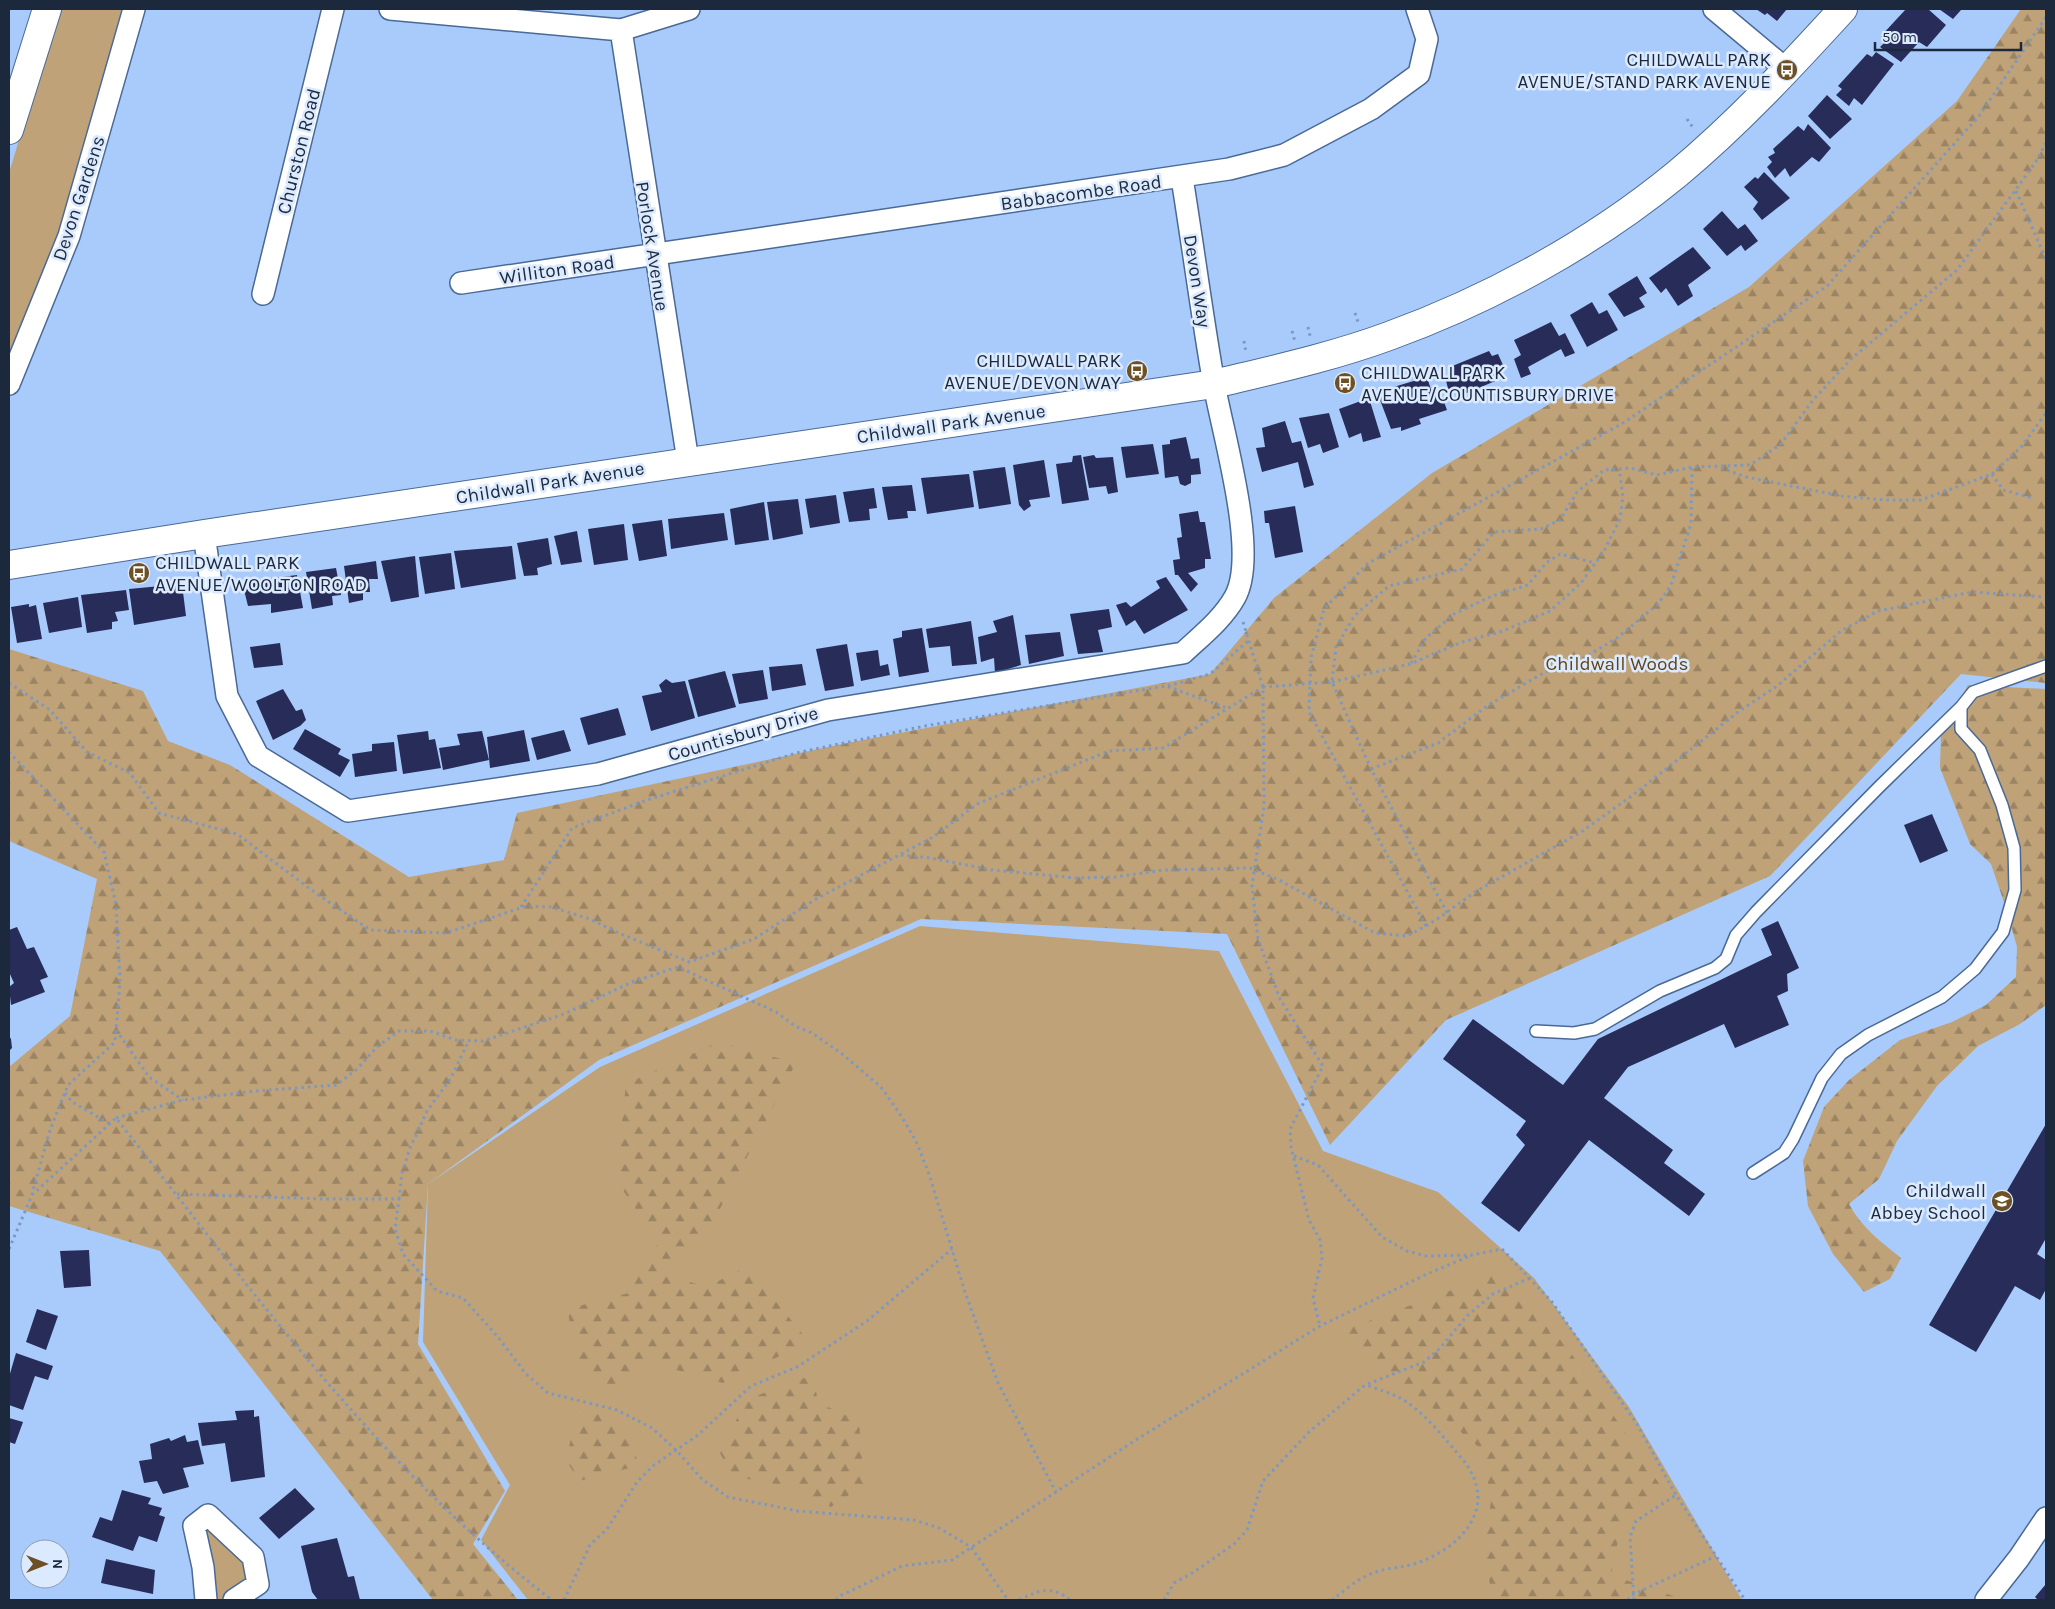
<svg xmlns="http://www.w3.org/2000/svg" width="2055" height="1609" viewBox="0 0 2055 1609" font-family="Karla,sans-serif">
<style>
.green{fill:#bfa277}
.forest{fill:url(#forest-firs)}
.building{fill:#282c58}
.lines{fill:none;stroke-linecap:round;stroke-linejoin:round}
.lane-casing{stroke:#4a6995;stroke-width:14}
.street-casing{stroke:#4a6995;stroke-width:24}
.secondary-casing{stroke:#4a6995;stroke-width:30}
.path{stroke:#7c98c0;stroke-width:3;stroke-dasharray:2.5 4;stroke-linecap:butt}
.lane{stroke:#fff;stroke-width:11}
.street{stroke:#fff;stroke-width:21}
.secondary{stroke:#fff;stroke-width:28}
.path-bridge{stroke:#7c98c0;stroke-width:3;stroke-dasharray:2.5 4;stroke-linecap:butt}
.labels{text-anchor:middle;stroke-width:5;stroke-linejoin:round;paint-order:stroke}
.poi-label{font-size:19px;fill:#1c293c;stroke:#dceaff;text-anchor:end}
.street-label{font-size:19px;fill:#1c293c;stroke:#dceaff}
.park-label{font-size:19px;fill:#614516;stroke:#dceaff}
</style>
<defs>
<pattern id="forest-firs" width="22" height="20" patternUnits="userSpaceOnUse" patternTransform="scale(1.25)"><rect width="22" height="20" fill="#bfa277"/><path d="M5 1l3.5 6h-7zM16 11l3.5 6h-7z" fill="#9a8463"/></pattern>
</defs>
<rect width="100%" height="100%" fill="#a8cbfc"/>
<path class="green" d="M59 9H122L115 40 58 234 9 358V173Z
M920 926 1219 951 1323 1151 1438 1192 1534 1278 1629 1407 1742 1600H528L481 1540 510 1485 423 1342 428 1184 600 1067Z
M208 1515 253 1557 258 1584 231 1600H206L194 1526Z"/>
<path class="forest" d="M2021 9H2046V683L1961 674 1770 876 1446 1020 1330 1145 1227 934 921 919 599 1060 428 1184 418 1344 505 1491 473 1544 518 1600H433L160 1251 9 1206V1067L70 1016 97 879 9 841V649L143 691 168 741 230 765 409 877 504 860 517 813 842 744 1210 674 1274 598 1432 473 1749 287 1957 101Z
M1968 685 2046 689V1005L2020 1024 1978 1046 1937 1086 1897 1141 1879 1179 1849 1204C1861 1227 1881 1242 1901 1258L1890 1279 1864 1292 1833 1254 1808 1206 1803 1161 1824 1107 1849 1080 1900 1040 1952 1022 1986 1005 2016 977 2017 947 2007 911 1991 864 1970 844 1940 768 1941 733Z
M718 1042 796 1063 700 1247 675 1255 670 1276 707 1287 747 1266 809 1342 723 1383 651 1363 605 1391 579 1365 567 1309 629 1293 658 1242 616 1180 626 1084Z
M1500 1272 1549 1325 1579 1364 1662 1488 1622 1521 1611 1575 1685 1600H1501L1492 1595 1484 1553 1491 1501 1482 1450 1342 1331Z
M815 1374 817 1402 859 1421 864 1485 831 1507 797 1488 732 1476 719 1451 748 1399Z
M578 1408 634 1426 637 1466 579 1481 566 1460Z"/>
<path class="building" d="M1756 9H1787L1777 21 1767 13 1765 15Z
M1906 9H1928L1946 25 1927 47 1919 42 1901 62 1880 47 1886 41 1881 36Z
M1939 9H1959L1961 10 1953 19Z
M1876 52 1894 64 1862 105 1854 98 1849 106 1836 95 1842 89 1838 86 1867 54 1872 57Z
M1827 95 1852 119 1830 139 1808 116Z
M1808 124 1831 148 1819 162 1812 157 1790 177 1785 168 1775 178 1767 167 1772 162 1768 157 1775 153 1773 149 1798 126 1804 131Z
M1764 172 1790 198 1762 220 1753 209 1758 202 1744 187 1755 177 1758 179Z
M1722 211 1738 229 1745 224 1758 241 1745 251 1741 245 1727 256 1703 229Z
M1693 247 1711 268 1688 285 1693 296 1678 306 1666 288 1661 293 1649 278Z
M1637 276 1647 293 1639 298 1645 307 1624 317 1608 294Z
M1592 302 1599 314 1607 310 1618 330 1587 347 1570 315Z
M1551 322 1559 336 1565 333 1575 353 1565 357 1561 349 1528 367 1531 374 1521 378 1514 359 1521 355 1514 340Z
M1489 351 1492 356 1498 354 1503 365 1497 370 1500 379 1462 395 1458 387 1449 392 1445 377 1452 373 1450 367Z
M1427 377 1432 393 1440 391 1447 410 1419 419 1421 424 1401 431V427L1391 429 1377 392Z
M1369 398 1381 437 1363 442 1361 433 1349 438 1339 409Z
M1329 413 1339 447 1323 453 1320 444 1308 448 1299 418Z
M1285 421 1292 443 1301 441 1314 485 1304 488 1298 462 1262 472 1256 448 1265 447 1262 428Z
M1186 437 1191 459 1199 458 1201 474 1191 475V483L1185 486 1180 484 1178 476 1165 478 1162 445 1170 444V440Z
M1153 444 1159 474 1126 478 1121 447Z
M1081 455 1089 500 1062 504 1056 464 1072 462 1073 456Z
M1094 455 1096 458 1113 457 1118 492 1108 494 1106 486 1089 488 1083 457Z
M1044 460 1050 497 1029 500 1031 506 1024 511 1019 505 1013 465Z
M1005 467 1011 504 979 509 973 471Z
M969 474 974 507 927 514 921 478Z
M912 485 916 511H907L908 518 888 520 882 487Z
M874 488 877 508 869 509 870 520 849 522 843 492Z
M836 495 840 523 810 528 805 499Z
M798 499 803 534 773 540 767 502Z
M764 502 769 540 735 545 730 509Z
M1295 506 1303 552 1275 558 1269 523H1265L1264 511Z
M1198 511 1200 522H1205L1211 559H1205V568L1188 573 1198 584 1191 592 1178 575H1175L1173 560 1180 559 1177 538 1182 537 1179 514Z
M724 513 728 540 671 549 668 519Z
M662 520 667 556 639 561 632 524Z
M624 524 628 560 594 565 588 529Z
M577 531 582 562 561 565 554 536Z
M548 538 552 564 537 568 538 575 524 576 517 543Z
M512 546 516 579 461 588 454 551Z
M451 553 455 589 425 594 419 557Z
M415 556 419 597 391 602 381 561Z
M376 561 378 579H369L370 592H363V600L349 603 344 566Z
M336 568 341 595 332 596 333 605 312 609 306 572Z
M297 575 303 608 271 613V604L248 606 242 582Z
M1166 577 1188 610 1144 634 1135 620 1126 626 1116 605 1126 602 1131 607 1160 588 1156 581Z
M182 584 186 616 134 625 129 589Z
M126 590 129 610 115 612 118 621 112 622V629L87 633 81 595Z
M78 597 82 627 49 633 43 603Z
M29 604V607L36 605 42 639 17 643 11 607Z
M1109 609 1112 627 1098 630 1103 652 1078 654 1070 614Z
M1013 615 1021 665 995 673 994 658 981 662 978 637 997 632 993 621Z
M971 621 977 664 952 666 950 646 929 648 926 629Z
M922 628 929 672 899 677 893 639 902 637V631Z
M1060 632 1064 656 1029 664 1025 635Z
M280 643 283 665 254 668 250 647Z
M847 644 854 686 825 691 816 649Z
M878 650 880 666 888 664 890 675 861 681 856 653Z
M802 664 806 685 772 691 769 667Z
M763 670 768 699 739 704 732 674Z
M725 671 736 707 698 717 688 680Z
M666 679 672 683 685 681 695 718 651 731 642 696 662 692 659 685Z
M283 689 296 711 302 709 306 720 300 726 273 740 256 701Z
M618 708 626 735 588 745 580 718Z
M305 729 341 749 338 754 350 760 340 777 293 749Z
M524 730 530 761 490 768 487 737Z
M564 730 571 751 537 760 531 738Z
M428 731 429 740 435 739 441 768 403 774 397 735Z
M482 731 489 760 443 770 439 748 460 745 457 734Z
M394 742 397 771 355 777 352 754 372 751V744Z
M1932 814 1948 851 1920 863 1904 825Z
M1778 921 1799 968 1787 974 1788 991 1777 996 1789 1025 1735 1048 1724 1024 1628 1067 1604 1098 1673 1150 1664 1163 1705 1194 1689 1216 1589 1140 1519 1232 1481 1203 1525 1145 1516 1135 1526 1121 1443 1059 1473 1019 1563 1085 1598 1039 1772 955 1761 929Z
M17 927 27 949 34 947 48 977 40 980 45 992 11 1005 9 987 14 983 9 972V930Z
M9 1036 11 1039 12 1048 9 1051Z
M2046 1124V1238L2037 1254 2046 1260V1289L2040 1300 2015 1286 1976 1352 1929 1325Z
M89 1250 91 1286 64 1288 60 1251Z
M37 1309 58 1316 46 1350 26 1342Z
M16 1353 53 1366 48 1380 35 1376 23 1410 9 1405V1377Z
M254 1410V1417L259 1416 265 1477 231 1482 225 1443 202 1446 198 1423 237 1420 235 1411Z
M9 1418 23 1422 15 1444 9 1442Z
M185 1435 187 1442 198 1440 204 1464 183 1468 189 1487 163 1494 157 1481 144 1483 139 1461 152 1459 150 1444 169 1438 171 1441Z
M295 1488 315 1509 279 1539 259 1518Z
M122 1490 151 1498 148 1504 162 1508 159 1515 165 1517 157 1542 139 1536 133 1551 92 1537 100 1517 112 1521Z
M337 1538 348 1577 354 1576 360 1600H318L312 1592 301 1546Z
M106 1559 155 1570 153 1594 101 1583Z
M2046 1584V1600H2038L2035 1597Z"/>
<g class="lines">
<g class="lane-casing">
<path id="lane" d="M1536 1031 1574 1033 1595 1029 1660 991 1715 968 1726 959 1736 935 1756 912 1880 786 1961 707
M1753 1173 1784 1153 1793 1139 1822 1078 1841 1054 1868 1035 1942 997 1975 969 2003 932 2015 890 2014 848 2002 805 1980 750 1961 729V707L1973 692 2046 666"/>
</g>
<g class="street-casing">
<path id="street" d="M390 9 621 30 689 9
M1714 9 1787 70
M621 30 688 461
M461 283 1229 169 1284 155 1371 109 1419 74 1427 39 1417 9
M263 294 333 9
M9 384 69 236 134 9
M204 534 227 696 258 756 348 811 598 774 828 710 1183 653C1200 637 1223 619 1235 597 1259 554 1223 435 1214 384 1202 316 1193 246 1182 178
M206 1600 203 1567 194 1526 208 1515 253 1557 258 1584 234 1600
M1986 1600 2019 1558 2046 1518"/>
</g>
<g class="secondary-casing">
<path id="secondary" d="M9 130 47 9
M9 565 204 534 1214 384C1272 370 1332 357 1389 336 1491 299 1593 243 1677 174 1737 124 1790 67 1843 9"/>
</g>
<path class="path" d="M1687 119 1694 129
M2016 191 2046 259
M1355 313 1358 322
M1308 327 1310 336
M1292 331 1295 342
M1244 341 1246 353
M1721 468 1746 477 1842 496 1884 500H1921L1992 474 2022 446 2046 413
M1992 474 2003 490 2033 498
M1243 622 1263 687 1264 806 1252 886 1258 939 1280 999 1323 1066 1290 1129 1291 1147 1309 1220 1320 1240 1322 1258 1313 1298 1320 1326
M1411 663 1426 638 1454 614 1492 596 1528 585 1546 563 1560 554 1595 563
M1332 682 1410 664 1462 642 1500 632 1550 611 1581 583 1604 551 1620 519 1623 496 1619 469
M9 683 50 710 87 752 130 773 159 813 237 834 313 891 370 930 446 933 526 906 551 907 587 918 621 934 689 962 754 939 816 899 933 837 977 804 1109 751 1163 748 1263 687
M1168 686 1210 674 1248 641
M9 752 104 852 116 904 120 982 115 1042 68 1085 50 1130 32 1194
M1371 769 1438 743 1487 706 1545 672 1582 659 1617 638 1658 604 1671 585 1691 524 1692 467
M901 855 931 858 992 870 1077 878 1115 877 1163 870 1250 868 1279 880 1375 933 1408 936 1436 920 1475 892 1581 832 1633 795 1738 712 1777 686 1841 631 1878 611 1972 592 2046 597
M521 907 572 828 644 801 796 753 925 726 1166 686 1227 708
M1447 913 1371 769 1332 682 1336 647 1355 615 1389 586 1462 569 1494 532 1541 529 1560 520 1577 492 1604 470 1630 468 1657 475 1692 467 1750 465 1781 444 1813 400 1851 359 1957 270 2035 163 2046 143
M1426 926 1309 712 1311 658 1324 609 1367 564 1623 423 1827 286 1979 116 2046 17
M116 1030 149 1077 183 1100
M65 1093 72 1102 110 1124
M116 1118 183 1100 256 1091 336 1085 356 1070 377 1047 399 1031H430L456 1040 483 1041 564 1014 632 982 678 967 776 1012 795 1026 812 1033 841 1053 881 1087 900 1114 916 1141 929 1174 965 1292 998 1383 1056 1492
M1294 1156 1318 1165 1382 1237 1407 1251 1426 1256 1472 1255 1502 1249 1552 1302 1637 1424 1676 1495 1745 1600
M177 1194 324 1199H399L395 1229 403 1254 437 1291 463 1298 498 1337 526 1374 548 1393 617 1410 652 1428 675 1449 703 1480 728 1497 798 1511 914 1520 939 1528 971 1547 1008 1600
M399 1199 402 1173 410 1148 427 1111 451 1078 469 1040
M9 1249 32 1195 116 1118C250 1287 379 1469 552 1600
M564 1600 590 1545 607 1529 637 1482 654 1465 698 1435 751 1386 797 1367 867 1321 952 1249
M836 1600 842 1595 902 1566 952 1560 1131 1443 1320 1326 1427 1274 1472 1255
M1019 1600C1039 1590 1052 1585 1070 1600
M1164 1600 1174 1583 1194 1572 1234 1544 1247 1530 1263 1481 1309 1432 1365 1385 1424 1362 1440 1348 1467 1316 1493 1294 1530 1278
M1332 1600C1344 1591 1358 1578 1373 1573 1385 1568 1398 1568 1410 1565 1458 1552 1502 1508 1463 1460 1447 1441 1420 1407 1398 1397 1388 1392 1377 1389 1366 1385
M1628 1600 1632 1595 1716 1556
M1634 1600 1630 1537 1636 1521 1676 1495"/>
<use href="#lane" class="lane"/>
<use href="#street" class="street"/>
<use href="#secondary" class="secondary"/>
<path class="path-bridge" d="M1263 687 1332 682"/>
</g>
<defs>
<g id="bus-disc" transform="scale(1.125)"><circle r="9.5" fill="#6d5124" stroke="#dceaff"/><path d="M-5-6H5V4H4V6H2V4H-2V6H-4V4H-5ZM-3.5-4V0h7V-4ZM-3.5 1.2v1.5H-2V1.2ZM2 1.2v1.5H3.5V1.2Z" fill="#fff"/></g>
<g id="school-disc" transform="scale(1.125)"><circle r="9.5" fill="#6d5124" stroke="#dceaff"/><path d="M0-5L7-2L0 1L-7-2ZM-4 1L0 2.5L4 1V4Q0 6-4 4Z" fill="#fff"/></g>
</defs>
<g fill-rule="evenodd">
<use href="#bus-disc" x="1787" y="70"/>
<use href="#bus-disc" x="1137" y="371"/>
<use href="#bus-disc" x="1345" y="383"/>
<use href="#bus-disc" x="139" y="573"/>
<use href="#school-disc" x="2002" y="1201"/>
</g>
<g class="labels">
<g class="poi-label">
<text x="1771" y="66">CHILDWALL PARK<tspan x="1771" dy="22">AVENUE/STAND PARK AVENUE</tspan></text>
<text x="1121" y="367">CHILDWALL PARK<tspan x="1121" dy="22">AVENUE/DEVON WAY</tspan></text>
<text x="1361" y="379" text-anchor="start">CHILDWALL PARK<tspan x="1361" dy="22">AVENUE/COUNTISBURY DRIVE</tspan></text>
<text x="155" y="569" text-anchor="start">CHILDWALL PARK<tspan x="155" dy="22">AVENUE/WOOLTON ROAD</tspan></text>
<text x="1986" y="1197">Childwall<tspan x="1986" dy="22">Abbey School</tspan></text>
</g>
<g class="street-label">
<text transform="translate(298 151) rotate(-76)" y="7">Churston Road</text>
<text transform="translate(1081 192) rotate(-8)" y="7">Babbacombe Road</text>
<text transform="translate(78 198) rotate(-72)" y="7">Devon Gardens</text>
<text transform="translate(653 246) rotate(81)" y="7">Porlock Avenue</text>
<text transform="translate(557 269) rotate(-8)" y="7">Williton Road</text>
<text transform="translate(1198 281) rotate(81)" y="7">Devon Way</text>
<text transform="translate(951 423) rotate(-8)" y="7">Childwall Park Avenue</text>
<text transform="translate(550 482) rotate(-9)" y="7">Childwall Park Avenue</text>
<text transform="translate(743 733) rotate(-16)" y="7">Countisbury Drive</text>
</g>
<g class="park-label">
<text x="1617" y="670">Childwall Woods</text>
</g>
</g>
<rect width="2055" height="1609" fill="none" stroke="#1c293c" stroke-width="20"/>
<g transform="translate(45 1564) rotate(90)"><circle r="24" fill="#dceaff" stroke="#8f9db1"/>
<path d="M0-4L9 19L0 12L-9 19Z" fill="#6d5124"/>
<text y="-8" font-size="14" font-weight="bold" text-anchor="middle" fill="#1c293c">N</text>
</g>
<path d="M1875 42v8h146v-8" fill="none" stroke="#1c293c" stroke-width="2.5"/>
<text x="1882" y="42" font-size="15" fill="#1c293c" stroke="#dceaff" stroke-width="4" paint-order="stroke">50 m</text>
</svg>
